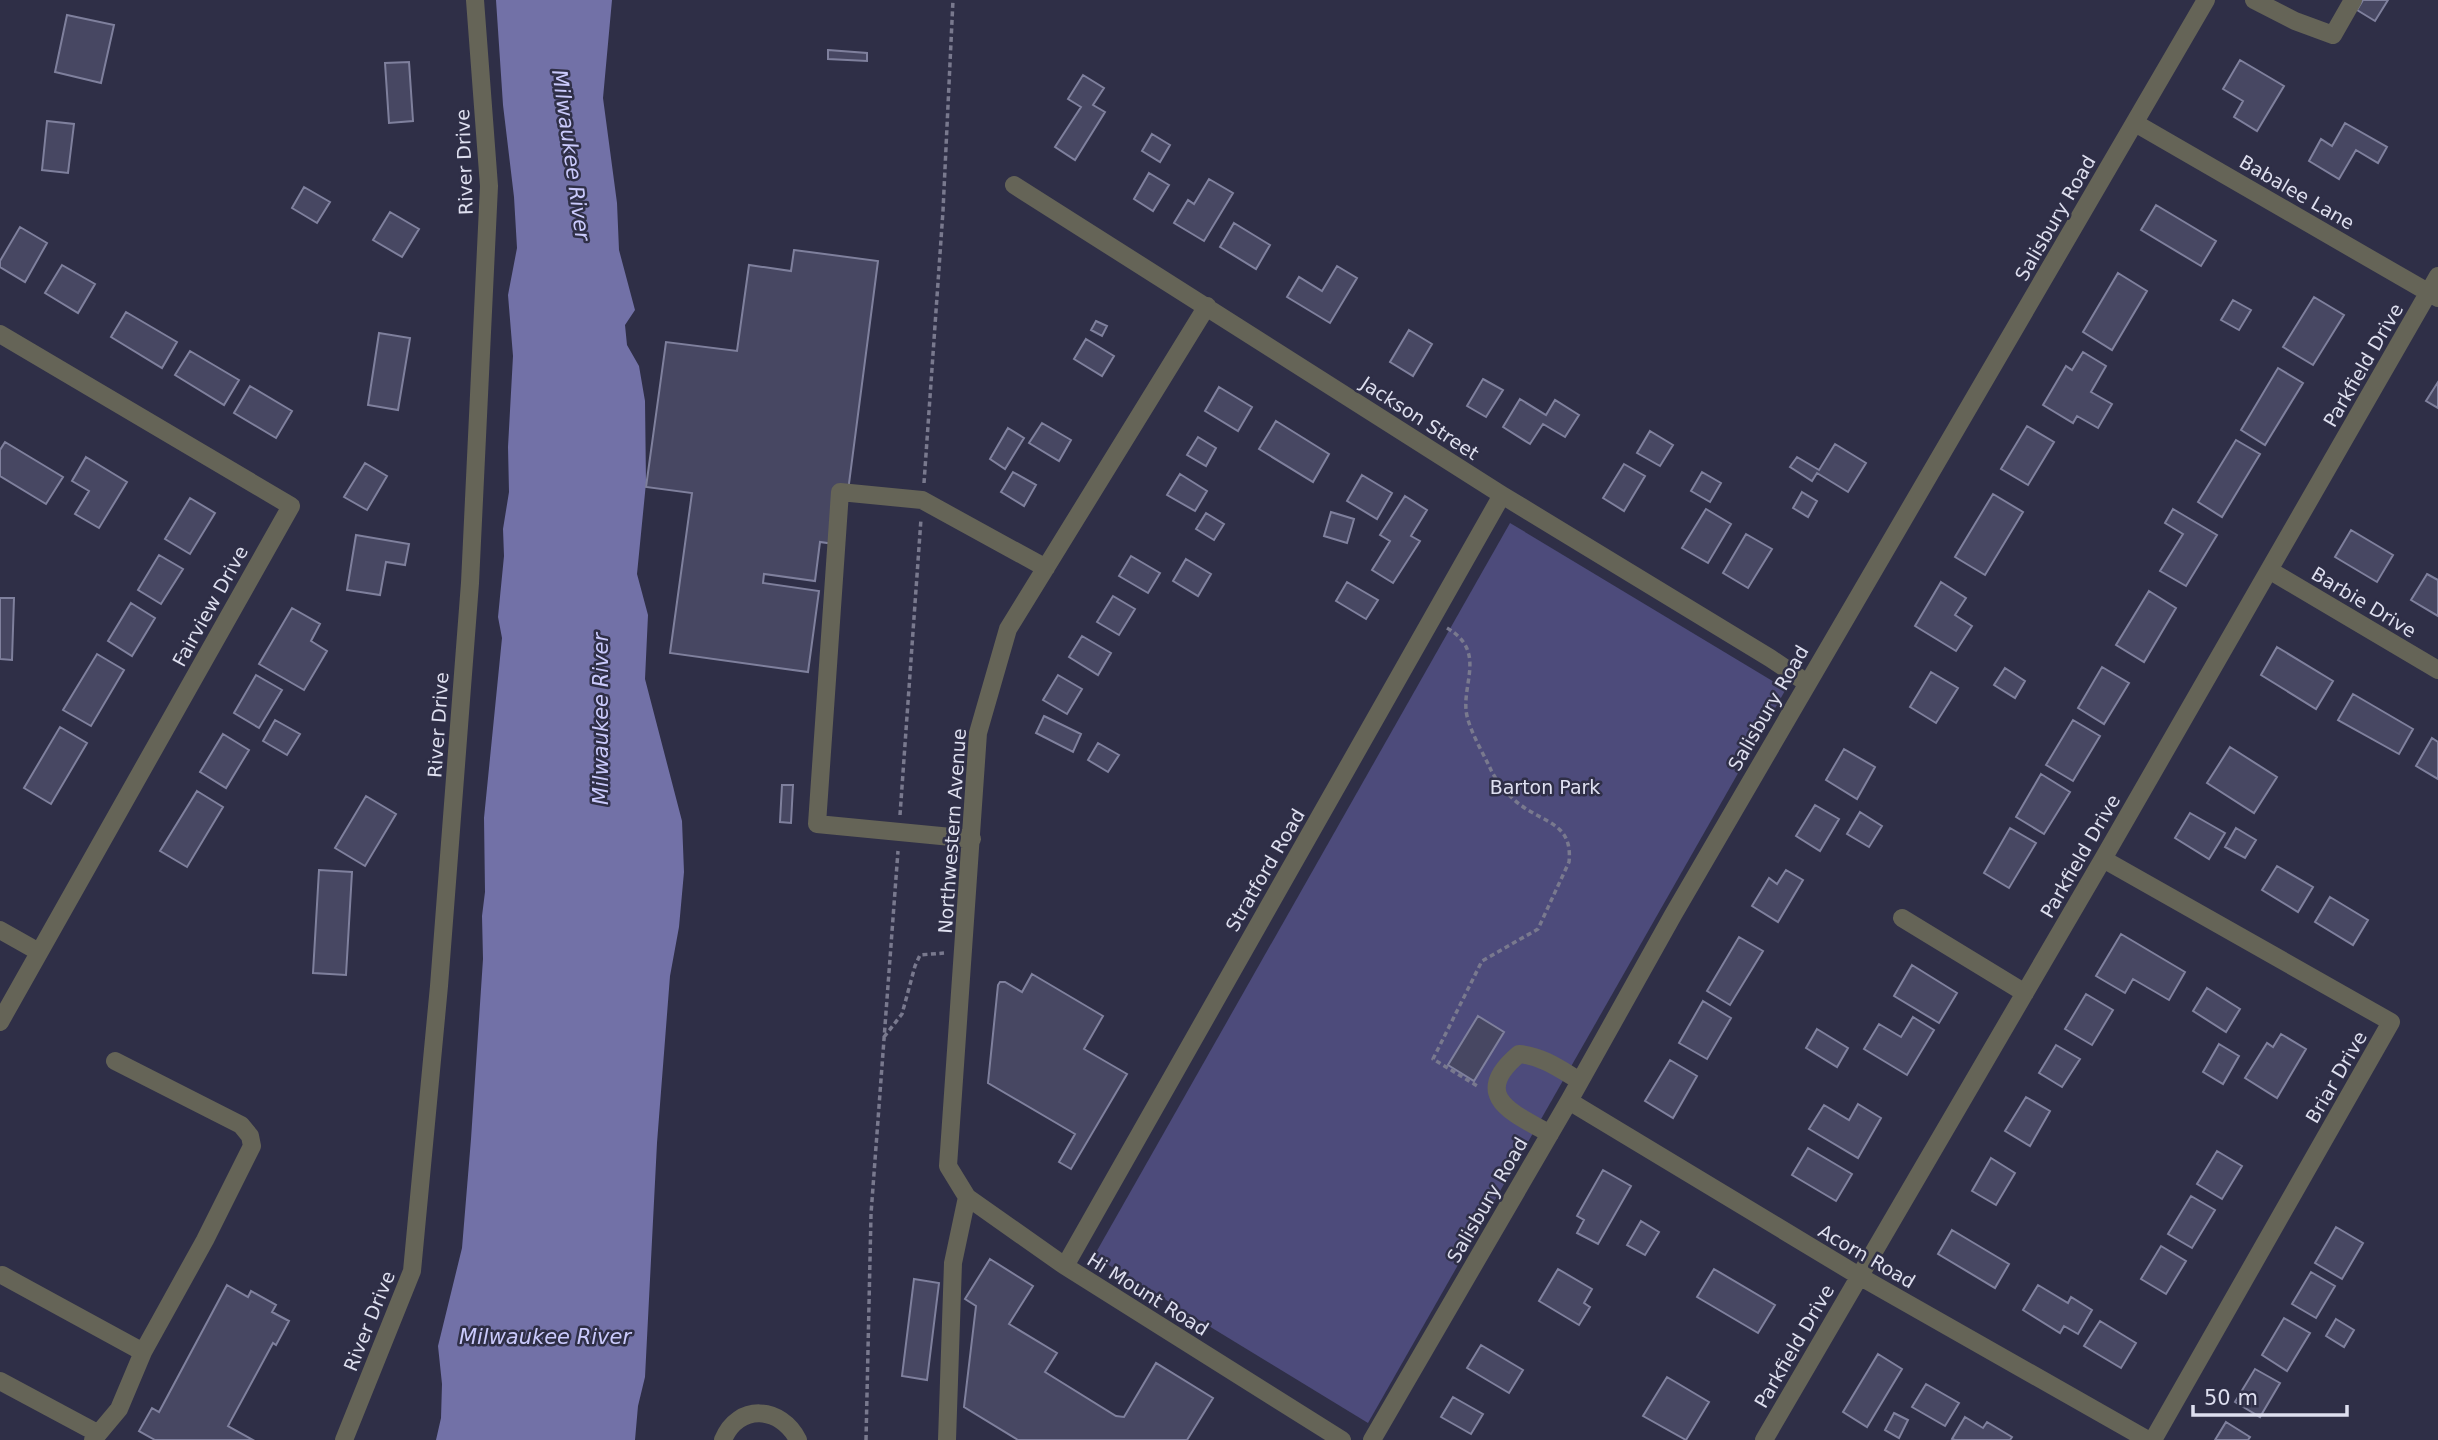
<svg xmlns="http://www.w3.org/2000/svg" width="2438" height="1440" viewBox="0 0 2438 1440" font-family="'DejaVu Sans',sans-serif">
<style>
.green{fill:#4d4b7b}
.water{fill:#7271a7}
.building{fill:#474762;stroke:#7f809d;stroke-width:2}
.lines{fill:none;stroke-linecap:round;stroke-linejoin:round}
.path{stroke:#79798e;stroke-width:3.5;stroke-dasharray:5 3.5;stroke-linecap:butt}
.minor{stroke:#656457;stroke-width:18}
.labels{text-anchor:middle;stroke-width:5;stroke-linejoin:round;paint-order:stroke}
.street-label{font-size:19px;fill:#dedfef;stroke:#2f2f47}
.park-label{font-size:19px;fill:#dfe0f1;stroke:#2f2f47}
.water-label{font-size:21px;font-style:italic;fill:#cacafc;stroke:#2f2f47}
</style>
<rect width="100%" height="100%" fill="#2f2f47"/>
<path class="green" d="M1510 523 1786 689 1368 1423 1094 1256Z"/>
<path class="water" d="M496 0H612L603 98 617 203 619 250 635 310 625 325 627 345 639 366 645 401 646 483 637 574 648 615 645 679 682 821 684 872 679 927 670 976 657 1143 645 1377 638 1406 635 1440H436L441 1418 442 1384 438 1346 462 1248 471 1139 483 959 482 916 485 892 484 818 502 638 498 617 504 556 503 529 509 492 508 447 513 356 508 295 517 248 514 197 503 105Z"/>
<path class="building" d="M2363 0H2388L2375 21 2357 10Z
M67 15 114 25 101 83 55 72Z
M828 50 867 53V61L828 59Z
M2240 60 2284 86 2257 131 2234 117 2243 101 2223 89Z
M409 62 413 121 389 123 385 63Z
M1083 75 1104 88 1093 105 1105 112 1075 160 1055 147 1081 107 1068 99Z
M47 121 74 124 68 173 42 170Z
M2345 123 2387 147 2378 163 2356 150 2339 179 2309 161 2321 139 2332 146Z
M1152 134 1170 145 1160 162 1142 151Z
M1149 173 1169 185 1153 211 1134 199Z
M1209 179 1233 193 1204 241 1174 223 1188 200 1194 204Z
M304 187 330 202 317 223 292 208Z
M2156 205 2216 241 2201 266 2141 230Z
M390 212 419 229 402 257 373 240Z
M1234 223 1270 245 1256 269 1220 247Z
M20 227 47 243 25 282 0 267V261Z
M794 250 878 261 841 545 820 542 815 581 764 574 763 583 819 591 808 672 670 653 692 493 646 487 666 342 737 351 749 265 791 271Z
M62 265 95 284 78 313 45 293Z
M1337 266 1357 278 1330 323 1287 297 1299 277 1322 291Z
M2118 273 2147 291 2112 350 2083 332Z
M2314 297 2344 315 2313 365 2283 347Z
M2233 300 2251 310 2239 330 2221 320Z
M126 312 177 342 162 368 111 337Z
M1096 321 1107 326 1102 336 1091 330Z
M1409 330 1432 344 1413 376 1390 362Z
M379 333 410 338 398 410 368 405Z
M1086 339 1114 356 1102 376 1074 359Z
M190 351 239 380 224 405 175 375Z
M2083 352 2106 366 2091 392 2112 404 2098 428 2077 416 2073 423 2043 405 2066 366 2072 370Z
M2278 368 2303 383 2265 445 2241 430Z
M1483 379 1503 390 1486 417 1467 406Z
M2438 382V408L2426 401Z
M250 386 292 411 276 438 234 413Z
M1219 387 1252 407 1238 431 1205 411Z
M1520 399 1546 415 1555 400 1579 415 1565 437 1543 424 1530 444 1503 427Z
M1276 421 1329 454 1313 482 1259 449Z
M1042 423 1071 440 1059 461 1029 443Z
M2027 426 2054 442 2028 485 2001 469Z
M1008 428 1024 438 1005 469 990 459Z
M1650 431 1673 445 1660 466 1637 453Z
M1198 437 1216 448 1206 466 1187 455Z
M2236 440 2260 454 2222 517 2198 502Z
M5 442 63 477 46 504 0 476V450Z
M1835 444 1866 463 1848 492 1817 473 1812 481 1790 467 1797 457 1819 470Z
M86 457 127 482 99 528 75 514 89 491 72 481Z
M365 463 387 476 367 510 344 497Z
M1624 464 1645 476 1624 511 1603 498Z
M1013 472 1036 485 1024 506 1001 492Z
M1702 472 1721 483 1710 502 1691 491Z
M1180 474 1207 491 1195 511 1167 495Z
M1362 475 1392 493 1377 519 1347 501Z
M1802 492 1817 501 1808 517 1793 508Z
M1993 494 2023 512 1985 575 1955 557Z
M1405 496 1427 510 1411 536 1420 541 1393 583 1372 570 1390 541 1380 535Z
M190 498 215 513 190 554 165 539Z
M1706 509 1731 524 1708 563 1682 548Z
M2173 509 2217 535 2186 586 2160 571 2183 534 2165 523Z
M1331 512 1354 519 1347 543 1324 536Z
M1206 513 1224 524 1214 540 1196 529Z
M2351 530 2393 555 2377 582 2335 557Z
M1746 534 1772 549 1748 588 1723 573Z
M356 535 409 544 405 565 386 562 380 595 347 590Z
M159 555 183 569 161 604 138 590Z
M1131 556 1160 573 1148 593 1119 576Z
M1186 559 1211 574 1198 596 1173 581Z
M2427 574 2438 580V616L2411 600Z
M1347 582 1378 600 1366 619 1336 601Z
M1941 582 1966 598 1955 615 1972 626 1956 651 1915 626Z
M2149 591 2176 608 2144 662 2116 645Z
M1113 596 1135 609 1119 635 1097 622Z
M0 598H14L12 660 0 659Z
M131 603 155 618 132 656 108 641Z
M292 608 320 624 311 641 327 651 304 690 259 664Z
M1082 636 1111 653 1098 675 1069 657Z
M2277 647 2333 681 2316 709 2261 675Z
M97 654 124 670 91 726 63 710Z
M2102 667 2129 683 2104 724 2078 708Z
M2005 668 2025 681 2015 698 1994 685Z
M1931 672 1958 688 1936 723 1910 707Z
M256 675 282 690 259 728 234 713Z
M1058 675 1082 689 1067 714 1043 700Z
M2353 694 2413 729 2399 754 2338 720Z
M1044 716 1081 734 1073 752 1036 733Z
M275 720 300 734 287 755 263 741Z
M2073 720 2100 736 2073 781 2046 765Z
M60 727 87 743 51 804 24 788Z
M223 734 249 750 226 788 200 772Z
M2432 738 2438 742V779L2416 766Z
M1098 743 1119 755 1108 772 1088 760Z
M2230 747 2277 777 2254 813 2207 783Z
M1844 749 1875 767 1857 799 1826 780Z
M2041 774 2070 792 2044 834 2016 817Z
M782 785H793L791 823 780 822Z
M197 791 223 807 187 867 160 851Z
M366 796 396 814 365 866 335 848Z
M1815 805 1839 819 1820 851 1796 836Z
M1860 812 1882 826 1869 847 1847 834Z
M2190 813 2225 833 2209 859 2175 838Z
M2010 828 2036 843 2009 888 1984 873Z
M2236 828 2256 840 2245 858 2225 847Z
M2277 866 2313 887 2298 912 2262 890Z
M319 870 352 872 346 975 313 973Z
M1786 870 1803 880 1778 922 1752 906 1769 878 1777 884Z
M2330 897 2368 920 2353 945 2315 922Z
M2121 934 2185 972 2169 1000 2133 979 2125 993 2096 976Z
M1739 937 1763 951 1730 1005 1707 991Z
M1912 965 1957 993 1939 1023 1894 996Z
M1032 974 1103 1016 1084 1049 1127 1074 1071 1169 1059 1162 1075 1134 988 1083 998 985 1000 982H1005L1022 992Z
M2207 988 2240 1009 2226 1032 2193 1011Z
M2086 994 2113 1010 2092 1045 2065 1029Z
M1703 1001 1731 1018 1707 1059 1679 1043Z
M1478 1016 1504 1032 1474 1081 1448 1065Z
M1913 1017 1934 1030 1907 1075 1864 1049 1879 1024 1901 1037Z
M1817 1029 1848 1048 1837 1067 1806 1048Z
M2281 1034 2306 1049 2277 1098 2245 1078 2267 1043 2273 1047Z
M2219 1044 2239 1056 2223 1084 2203 1072Z
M2056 1045 2080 1059 2062 1087 2039 1073Z
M1670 1060 1697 1076 1673 1118 1645 1101Z
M2026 1097 2050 1111 2030 1146 2005 1131Z
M1858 1104 1881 1118 1858 1158 1809 1129 1824 1105 1849 1120Z
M1808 1148 1852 1174 1836 1201 1792 1175Z
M2217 1151 2242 1166 2222 1199 2197 1184Z
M1991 1158 2015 1173 1996 1205 1972 1191Z
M1603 1170 1631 1186 1598 1244 1577 1233 1584 1220 1577 1216Z
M2191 1196 2215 1210 2192 1248 2168 1234Z
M1641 1221 1659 1232 1645 1255 1627 1245Z
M2336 1227 2363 1243 2342 1279 2315 1263Z
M1952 1230 2009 1264 1995 1288 1938 1254Z
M2161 1246 2186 1261 2166 1294 2141 1279Z
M990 1259 1033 1286 1009 1324 1057 1353 1045 1372 1116 1416 1124 1417 1156 1363 1213 1398 1187 1440H1018L964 1407 976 1306 965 1299Z
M1558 1269 1592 1289 1584 1303 1590 1307 1579 1325 1539 1301Z
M1714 1269 1775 1305 1758 1333 1697 1297Z
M2311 1272 2335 1286 2316 1318 2292 1304Z
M914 1279 939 1283 927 1380 902 1376Z
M227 1285 248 1297 251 1291 276 1305 272 1312 289 1321 276 1345 273 1343 228 1426 253 1440H155L139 1431 152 1408 159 1412Z
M2038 1285 2068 1303 2071 1297 2092 1310 2078 1334 2064 1326 2060 1333 2023 1310Z
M2284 1318 2310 1333 2287 1371 2262 1355Z
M2336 1319 2354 1330 2344 1347 2326 1336Z
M2100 1321 2136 1343 2121 1368 2084 1346Z
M1481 1345 1523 1370 1509 1393 1467 1368Z
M1878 1354 1902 1369 1867 1427 1843 1412Z
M2255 1369 2280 1383 2260 1417 2235 1402Z
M1667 1377 1709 1402 1686 1440 1643 1416Z
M1926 1384 1959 1403 1945 1426 1912 1407Z
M1453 1397 1483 1414 1471 1434 1441 1417Z
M1894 1413 1908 1420 1899 1438 1885 1430Z
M1965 1417 1983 1428 1987 1422 2012 1437 2010 1440H1955L1952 1439Z
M2226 1422 2250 1437 2248 1440H2215Z"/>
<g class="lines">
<path class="path" d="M924 483 943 211 953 0
M1447 628C1488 652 1460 685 1467 716 1471 733 1483 753 1491 770 1498 784 1509 797 1522 806 1545 823 1573 824 1569 862L1538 929 1482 961 1433 1059 1479 1087
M900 815 921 519
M884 1037 902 1014 915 966 920 955 944 953
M866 1440 871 1214 898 851"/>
<path class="minor" d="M2254 0 2295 21 2333 35 2353 0
M2135 123 2438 298
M1014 185 1502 495 1770 658 1807 683
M1207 306 1008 629 978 733 948 1166 967 1197 1065 1266 1342 1440
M0 334 291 506 0 1022
M2269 570 2438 670
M972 839 817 824 840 492 922 500 1046 568
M2103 859 2391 1022 2153 1440
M1902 918 2025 993
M0 930 39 952
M1569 1101 1859 1276 2148 1440
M1550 1134C1513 1113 1469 1096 1519 1054 1542 1056 1560 1069 1580 1081
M1065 1266 1502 495
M2 1275 143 1352
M0 1381 97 1433
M93 1440 119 1409 143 1352 205 1240 252 1146 250 1136 241 1125 115 1061
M344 1440 412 1271 439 986 470 583 489 186 475 0
M723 1440C738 1403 781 1406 798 1440
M947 1440 953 1263 967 1197
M1372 1440 1569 1101 1673 915 2206 0
M1764 1440 2103 859 2438 276"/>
</g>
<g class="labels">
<g class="street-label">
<text transform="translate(464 162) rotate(-92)" y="7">River Drive</text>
<text transform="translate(2297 192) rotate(30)" y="7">Babalee Lane</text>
<text transform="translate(2055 218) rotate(-60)" y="7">Salisbury Road</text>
<text transform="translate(2363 365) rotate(-60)" y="7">Parkfield Drive</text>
<text transform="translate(1420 418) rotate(33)" y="7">Jackson Street</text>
<text transform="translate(2364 602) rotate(31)" y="7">Barbie Drive</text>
<text transform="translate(210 606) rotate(-61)" y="7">Fairview Drive</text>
<text transform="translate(1768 708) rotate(-60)" y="7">Salisbury Road</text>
<text transform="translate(438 725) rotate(-86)" y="7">River Drive</text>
<text transform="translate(952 831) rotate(-86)" y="7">Northwestern Avenue</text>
<text transform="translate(2080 856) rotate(-60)" y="7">Parkfield Drive</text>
<text transform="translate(1265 870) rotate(-60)" y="7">Stratford Road</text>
<text transform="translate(2336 1077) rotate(-60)" y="7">Briar Drive</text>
<text transform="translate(1487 1200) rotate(-60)" y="7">Salisbury Road</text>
<text transform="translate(1867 1256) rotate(30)" y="7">Acorn Road</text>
<text transform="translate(1148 1294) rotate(32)" y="7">Hi Mount Road</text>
<text transform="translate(369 1321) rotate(-68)" y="7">River Drive</text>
<text transform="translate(1794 1346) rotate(-60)" y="7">Parkfield Drive</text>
</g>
<g class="park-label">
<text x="1545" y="794">Barton Park</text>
</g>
<g class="water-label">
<text transform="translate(571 155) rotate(82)" y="7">Milwaukee River</text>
<text transform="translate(601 719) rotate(-90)" y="7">Milwaukee River</text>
<text x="545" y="1344">Milwaukee River</text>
</g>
</g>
<path d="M2193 1405v10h154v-10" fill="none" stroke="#dedfef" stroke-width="3.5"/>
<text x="2204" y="1405" font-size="21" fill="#dedfef" stroke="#2f2f47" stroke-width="5" paint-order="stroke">50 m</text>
</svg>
